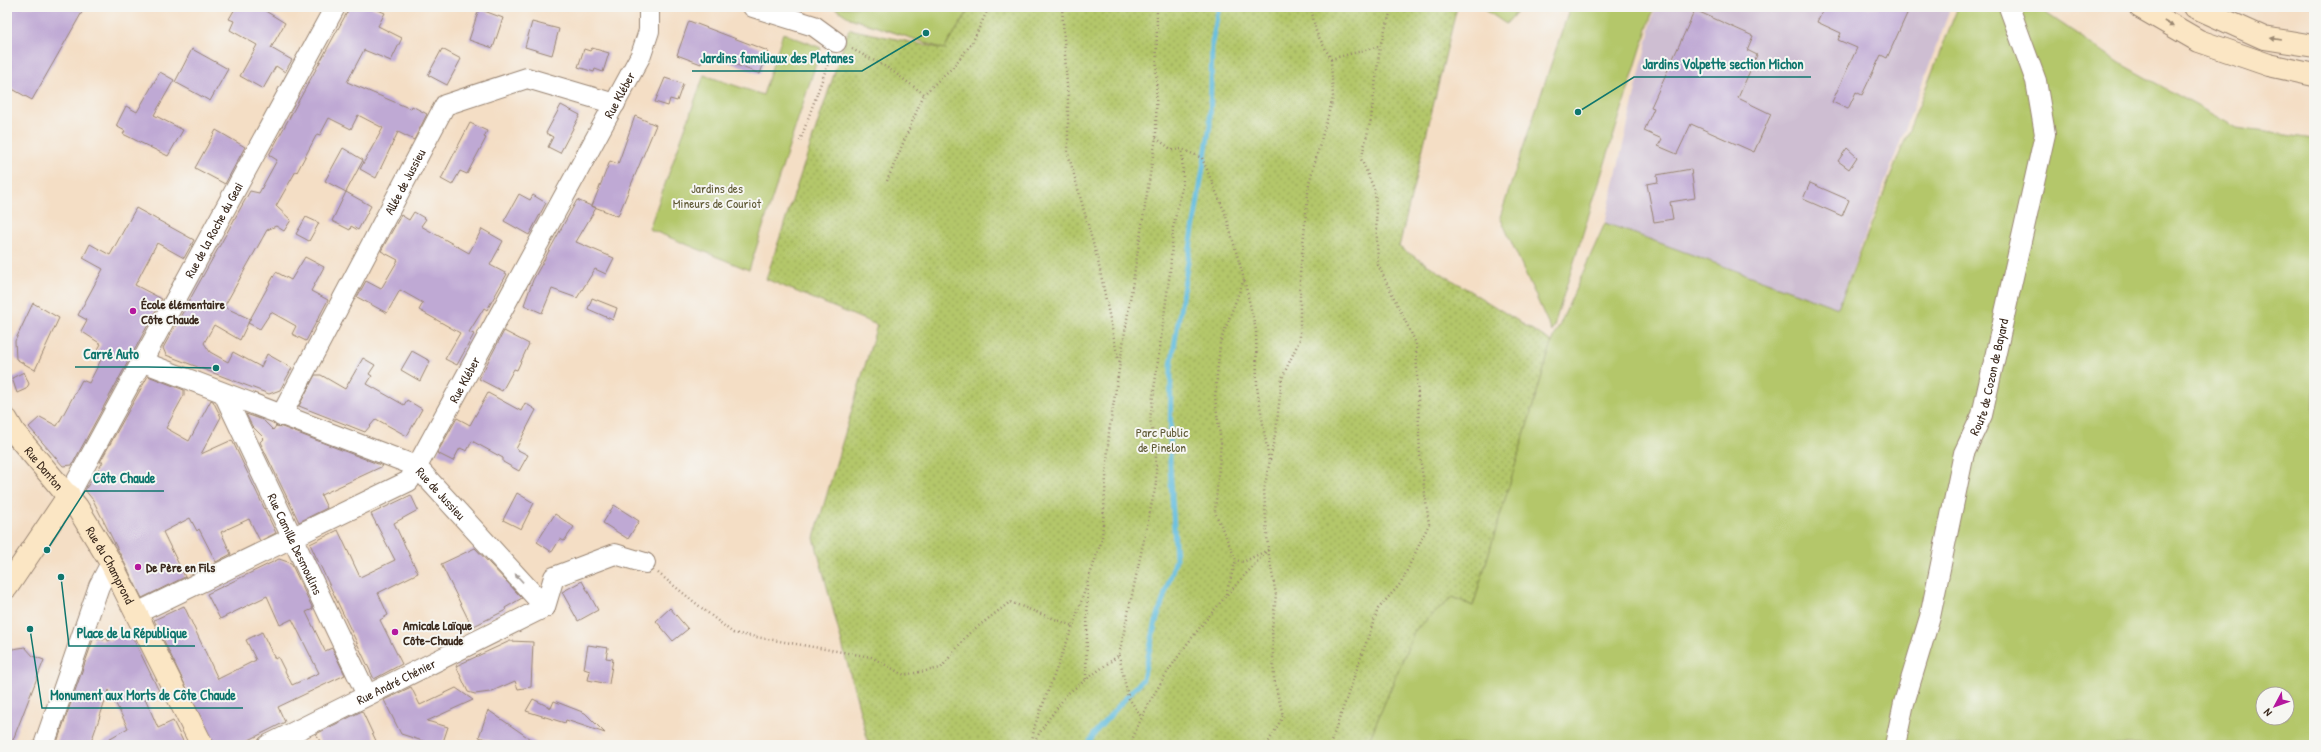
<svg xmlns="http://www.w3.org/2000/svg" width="2321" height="752" viewBox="0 0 2321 752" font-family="'Patrick Hand',sans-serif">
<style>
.industrial{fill:#cebed2}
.green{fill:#b4c76a;stroke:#787844;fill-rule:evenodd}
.park{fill:url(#park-dots);stroke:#787844}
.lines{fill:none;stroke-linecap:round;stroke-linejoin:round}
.stream{stroke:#60bcde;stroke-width:5}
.building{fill:#bfa9d4}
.street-casing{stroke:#988472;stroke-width:22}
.secondary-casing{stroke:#988472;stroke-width:24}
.path{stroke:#988472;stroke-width:2.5;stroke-dasharray:1 3;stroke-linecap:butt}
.street{stroke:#fff;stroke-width:20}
.secondary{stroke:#fbe6c4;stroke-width:22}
.oneway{fill:#9b8871}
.oneway2{fill:#a79f9a}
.poi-dot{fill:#b5179e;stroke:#f6f6f2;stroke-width:1.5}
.labels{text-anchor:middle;stroke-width:4;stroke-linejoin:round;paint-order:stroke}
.street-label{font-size:13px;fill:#3b2a1e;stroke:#f6f6f2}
.park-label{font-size:13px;fill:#5f5935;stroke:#f6f6f2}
.poi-label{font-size:13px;font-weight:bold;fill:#3b2a1e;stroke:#f6f6f2;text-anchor:start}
.leader{fill:none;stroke:#0f766e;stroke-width:1.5}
.callout-dot{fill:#0f766e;stroke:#f6f6f2;stroke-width:1.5}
.callout-label{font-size:14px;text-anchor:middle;font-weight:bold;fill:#0f766e;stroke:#f6f6f2;stroke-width:4;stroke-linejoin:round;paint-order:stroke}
</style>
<defs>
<pattern id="park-dots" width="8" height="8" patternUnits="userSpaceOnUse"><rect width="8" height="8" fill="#b4c76a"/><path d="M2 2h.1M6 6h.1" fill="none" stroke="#94a257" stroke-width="1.8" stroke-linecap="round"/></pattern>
</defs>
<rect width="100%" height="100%" fill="#f6f6f2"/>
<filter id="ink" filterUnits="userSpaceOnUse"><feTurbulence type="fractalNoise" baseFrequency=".025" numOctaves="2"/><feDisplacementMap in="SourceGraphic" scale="8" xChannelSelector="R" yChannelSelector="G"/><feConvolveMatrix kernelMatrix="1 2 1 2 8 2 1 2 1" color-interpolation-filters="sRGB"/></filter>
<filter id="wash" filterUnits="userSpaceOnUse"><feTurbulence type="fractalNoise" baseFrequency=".012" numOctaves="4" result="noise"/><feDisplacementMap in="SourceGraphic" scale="16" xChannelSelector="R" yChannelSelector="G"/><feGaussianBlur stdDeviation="0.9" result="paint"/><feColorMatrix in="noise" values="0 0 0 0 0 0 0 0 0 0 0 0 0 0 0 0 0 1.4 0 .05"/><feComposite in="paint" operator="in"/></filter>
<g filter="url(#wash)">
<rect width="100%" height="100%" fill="#f4dec5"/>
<path class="industrial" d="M1655 7H1951L1838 308 1605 223Z"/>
<path class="green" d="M833 7H971L944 49 850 18Z
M1481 7H1521L1506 24Z
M1570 7H1654L1552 332 1500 217Z
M1958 7H2037L2123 65 2237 128 2314 139V745H1367L1415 630 1453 597 1473 606 1552 342 1605 223 1838 308ZM2263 694H2287V718H2263Z
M783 33 821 48 749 270 649 229 704 75 763 95Z"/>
<path class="park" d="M971 7H1457L1399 247 1552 342 1473 606 1453 597 1415 630 1367 745H869L814 538 877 325 766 279 849 29 944 49Z"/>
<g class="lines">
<path class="stream" d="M1087 745 1097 730 1143 679 1155 625 1176 559 1170 466 1171 366 1210 125 1212 43 1219 7"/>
</g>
<g id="blocks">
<path class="building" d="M7 7H85L32 100 7 86Z
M236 7H259L285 23 271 48 292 60 285 72 276 66 263 89 240 76 257 45 230 30 234 21 229 19Z
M350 7H371L385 13 378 26 402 38 391 61 364 50 347 82 411 109 412 106 427 114 414 140 398 132 376 178 360 169 383 128 358 115 351 129 329 118 320 135 317 134 297 172 296 171 276 206 291 220 284 231 276 226 267 230 224 307 250 319 240 340 214 325 204 343 210 352 228 362 233 352 261 367 267 354 292 368 280 390 269 394 166 355 163 348 250 191 259 193 277 160 269 155Z
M1824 7H1910L1887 58 1881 55 1862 95 1856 92 1848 109 1832 102 1857 48 1838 40 1841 33 1817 22Z
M479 9 503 18 493 48 469 40Z
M1695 10 1753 36 1747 50 1757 55 1738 98 1771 114 1754 152 1691 124 1677 154 1658 146 1662 139 1644 131 1654 108 1651 107Z
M689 21 768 51 760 74 705 53 701 64 677 55Z
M532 22 559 29 552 55 525 47Z
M592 48 609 53 603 72 595 69 594 72 578 67 584 49 590 51Z
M192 49 228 69 210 101 175 82Z
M442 49 461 59 447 85 428 75Z
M160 72 174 80 154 115 183 130 168 156 123 134 125 131 116 126 126 106 137 112Z
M665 78 683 84 677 101 670 99 668 106 655 102Z
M561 105 580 115 560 153 548 147 553 137 546 133Z
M635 116 656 125 618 216 592 206 610 161 618 164Z
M470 123 487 131 484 137 486 138 467 174 460 171 452 185 441 179Z
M216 130 245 147 225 184 195 168Z
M343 148 363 160 346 192 325 181Z
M1847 148 1857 157 1849 169 1838 161Z
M1691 169 1695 198 1670 202 1673 219 1654 222 1647 184 1658 182 1657 175Z
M1810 183 1849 200 1842 216 1803 199Z
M346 192 371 206 358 230 351 226 350 230 332 221Z
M519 194 530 200 533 195 546 203 529 235 504 221Z
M577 200 596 208 576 242 614 258 606 274 595 269 577 298 552 289 542 313 524 305 533 280Z
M136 208 194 240 184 258 157 243 135 285 162 299 72 465 63 466 29 427 40 417 57 426 82 380 89 383 103 356 96 353 101 344 81 331 87 320 78 315 103 269 83 258 90 244 110 255Z
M414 212 426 219 421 226 469 253 482 229 503 241 490 265 507 274 487 310 484 308 469 332 474 334 457 365 445 359 460 333 419 310 423 303 400 290 387 313 357 297 366 281 381 289 398 260 381 251 401 215 409 220Z
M306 217 319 223 309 241 296 234Z
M305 257 324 267 311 291 328 300 306 341 292 334 296 326 271 312 260 329 248 323 276 272 291 280Z
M592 298 617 308 613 320 588 309Z
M33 303 59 318 35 370 16 359 15 341Z
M504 331 529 344 517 370 514 369 502 391 479 379Z
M412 351 430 361 420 381 401 370Z
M363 358 375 365 369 374 372 376 367 384 404 405 407 400 422 409 407 436 376 419 365 432 299 406 315 375H321L345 389Z
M24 372 29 384 26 389 17 393 12 378Z
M148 376 184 390V395L166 428 189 441 211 400 213 401 221 417 201 454 232 440 276 533 260 541 249 519 221 532 231 554 216 562 199 529 197 531 190 518 163 532 185 577 142 598 93 500 85 490 103 462H100Z
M488 393 521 411 525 403 536 410 516 449 528 455 519 471 503 462V458L472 441 467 451 460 448 453 461 437 453 457 418 470 425Z
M246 414 263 420 273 430 276 426 282 427 383 466 321 495 327 508 299 522 260 442 264 438 252 426Z
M517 493 534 503 521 529 503 520Z
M411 495 418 510 394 523 418 573 378 593 388 615 380 620 402 664 374 679 310 544 338 530 360 577 395 560 371 514Z
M614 505 639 521 628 539 603 523Z
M555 514 574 527 564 541 560 539 552 552 537 542Z
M475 548 522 598 505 608 506 610 472 627 441 564Z
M279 559 291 563 313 609 306 612 325 651 332 648 345 675 278 707 285 722 239 745H214L154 620 184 606 218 679 256 660 246 640 262 632 275 659 278 657 292 685 319 673 292 619 280 625 267 596 220 619 207 594Z
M582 581 598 610 578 621 562 592Z
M670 608 688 629 673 641 656 621Z
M130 632 159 691 145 698 158 728 173 721 185 745H98L128 728 109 690 90 745H56L94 637 103 640 107 638 108 641Z
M510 641 533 642 531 687 518 689 515 681 490 692 475 694 468 692 456 666Z
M588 645 608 648 606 658 613 659 609 684 588 680 590 671 584 669Z
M7 647 13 649 25 647 33 656 44 660 11 745H7Z
M411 687 420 705 456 688 473 700 427 721 448 727 442 745H435L401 734 384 700Z
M533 699 551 708 554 701 585 713 605 733 566 720 565 723 526 711Z
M488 710 539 745H504L479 737Z
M362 711 378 745H322L316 734Z"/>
</g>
</g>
<g filter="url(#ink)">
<use href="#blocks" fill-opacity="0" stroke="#988472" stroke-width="1"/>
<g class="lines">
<g class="street-casing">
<g id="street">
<path d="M753 7 814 26 836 42"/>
<path id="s1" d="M143 362 416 466 545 607"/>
<path id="s2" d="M224 394 367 695"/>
<path id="s3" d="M281 416 445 105 527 78 615 104"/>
<path id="s4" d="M69 495 335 7"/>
<path d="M545 607 554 577 615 554 645 563"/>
<path id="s5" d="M137 613 409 481 641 55 649 31V7"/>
<path d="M44 745 99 586 111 563"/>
<path id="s6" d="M268 745 545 607"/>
<path id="s7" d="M1895 745 1904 703 1930 617 1964 453 1982 415 2045 134 2036 81 2009 7"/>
</g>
</g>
<g class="secondary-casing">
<g id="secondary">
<path d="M2140 7 2199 41 2269 65 2314 75"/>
<path d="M2195 7 2264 38 2314 46"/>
<path id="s8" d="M7 420 14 432 77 507 111 563 202 745"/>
<path d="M7 587 69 495"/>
</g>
</g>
<path class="path" d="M1062 7 1068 101V153L1098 261 1119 363
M1311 7 1316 32 1331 59 1380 46
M2297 7 2314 11
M852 49 888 68 924 94 953 67 972 43 989 7
M1156 138 1172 150 1182 149 1202 158 1225 213 1244 279
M800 141 830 58
M887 181 924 94
M1268 550 1243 562 1236 560 1215 512 1221 443 1215 398 1220 343 1244 279 1256 330 1257 387 1269 461
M658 573 733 633 871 657 904 675 941 668 968 634 1010 602 1073 626
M1226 594 1236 560
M1119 655 1128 697 1141 716
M1086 679 1088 584
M1031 745 1035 725 1073 626 1102 539 1109 432 1156 137 1157 7
M1032 745 1045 724 1067 694 1119 655 1156 484V449L1150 419 1170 272 1173 228 1183 183 1182 149
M1130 745C1158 671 1213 609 1266 552
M1267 745 1283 716 1274 679 1272 628 1276 595 1268 550 1264 490 1276 430 1282 378 1300 339V274L1309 183 1333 98 1331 59
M1330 745 1378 609 1401 583 1429 524 1420 456 1416 343 1378 265 1375 191 1361 159 1371 119 1380 46 1392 7"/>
<use href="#street" class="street"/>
<use href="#secondary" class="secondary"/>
</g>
<defs><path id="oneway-solid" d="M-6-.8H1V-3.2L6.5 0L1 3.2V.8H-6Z"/></defs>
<g class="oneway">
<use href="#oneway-solid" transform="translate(2169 24) rotate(30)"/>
<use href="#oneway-solid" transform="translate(2276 39) rotate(-171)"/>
</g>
<use class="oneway2" href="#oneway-solid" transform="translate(519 578) rotate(-133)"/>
</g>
<g class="poi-dot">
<circle cx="133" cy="311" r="4"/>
<circle cx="138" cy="567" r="4"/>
<circle cx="395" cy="632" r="4"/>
</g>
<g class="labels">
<g class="street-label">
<text dy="5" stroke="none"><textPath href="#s5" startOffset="742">Rue Kléber</textPath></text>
<text dy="5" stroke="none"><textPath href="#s3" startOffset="265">Allée de Jussieu</textPath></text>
<text dy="5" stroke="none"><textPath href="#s4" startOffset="302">Rue de la Roche du Geai</textPath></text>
<text dy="5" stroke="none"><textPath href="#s7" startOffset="381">Route de Cozon de Bayard</textPath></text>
<text dy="5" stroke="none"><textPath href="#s5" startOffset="418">Rue Kléber</textPath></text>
<text dy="5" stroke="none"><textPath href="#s8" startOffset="61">Rue Danton</textPath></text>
<text dy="5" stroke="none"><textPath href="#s1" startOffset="329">Rue de Jussieu</textPath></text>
<text dy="5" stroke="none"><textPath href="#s2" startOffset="166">Rue Camille Desmoulins</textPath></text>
<text dy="5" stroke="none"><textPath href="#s8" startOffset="179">Rue du Champrond</textPath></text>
<text dy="5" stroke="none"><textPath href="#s6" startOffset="143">Rue André Chénier</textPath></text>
</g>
<g class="park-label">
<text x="717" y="193">Jardins des<tspan x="717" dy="15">Mineurs de Couriot</tspan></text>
<text x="1162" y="437">Parc Public<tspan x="1162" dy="15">de Pinelon</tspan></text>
</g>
<g class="poi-label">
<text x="141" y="309">École élémentaire<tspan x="141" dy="15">Côte Chaude</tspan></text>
<text x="146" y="572">De Père en Fils</text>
<text x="403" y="630">Amicale Laïque<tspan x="403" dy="15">Côte-Chaude</tspan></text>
</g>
</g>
<path class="leader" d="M926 33L862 71H692M1578 112L1634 77H1811M216 368L147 367H75M47 550L85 491H164M61 577L69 646H195M30 629L42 708H243"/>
<g class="callout-dot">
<circle cx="926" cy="33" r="4"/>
<circle cx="1578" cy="112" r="4"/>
<circle cx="216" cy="368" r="4"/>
<circle cx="47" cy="550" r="4"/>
<circle cx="61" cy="577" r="4"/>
<circle cx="30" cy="629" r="4"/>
</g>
<g class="callout-label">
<text x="777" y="63">Jardins familiaux des Platanes</text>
<text x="1723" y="69">Jardins Volpette section Michon</text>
<text x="111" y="359">Carré Auto</text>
<text x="124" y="483">Côte Chaude</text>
<text x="132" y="638">Place de la République</text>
<text x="143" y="700">Monument aux Morts de Côte Chaude</text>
</g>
<rect width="2321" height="752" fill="none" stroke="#f6f6f2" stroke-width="24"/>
<g transform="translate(2275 706) rotate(229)"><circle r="19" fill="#f6f6f2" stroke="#aba49d"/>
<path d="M0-3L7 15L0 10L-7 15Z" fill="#b5179e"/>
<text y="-6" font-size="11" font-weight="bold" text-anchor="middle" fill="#3b2a1e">N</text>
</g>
</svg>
